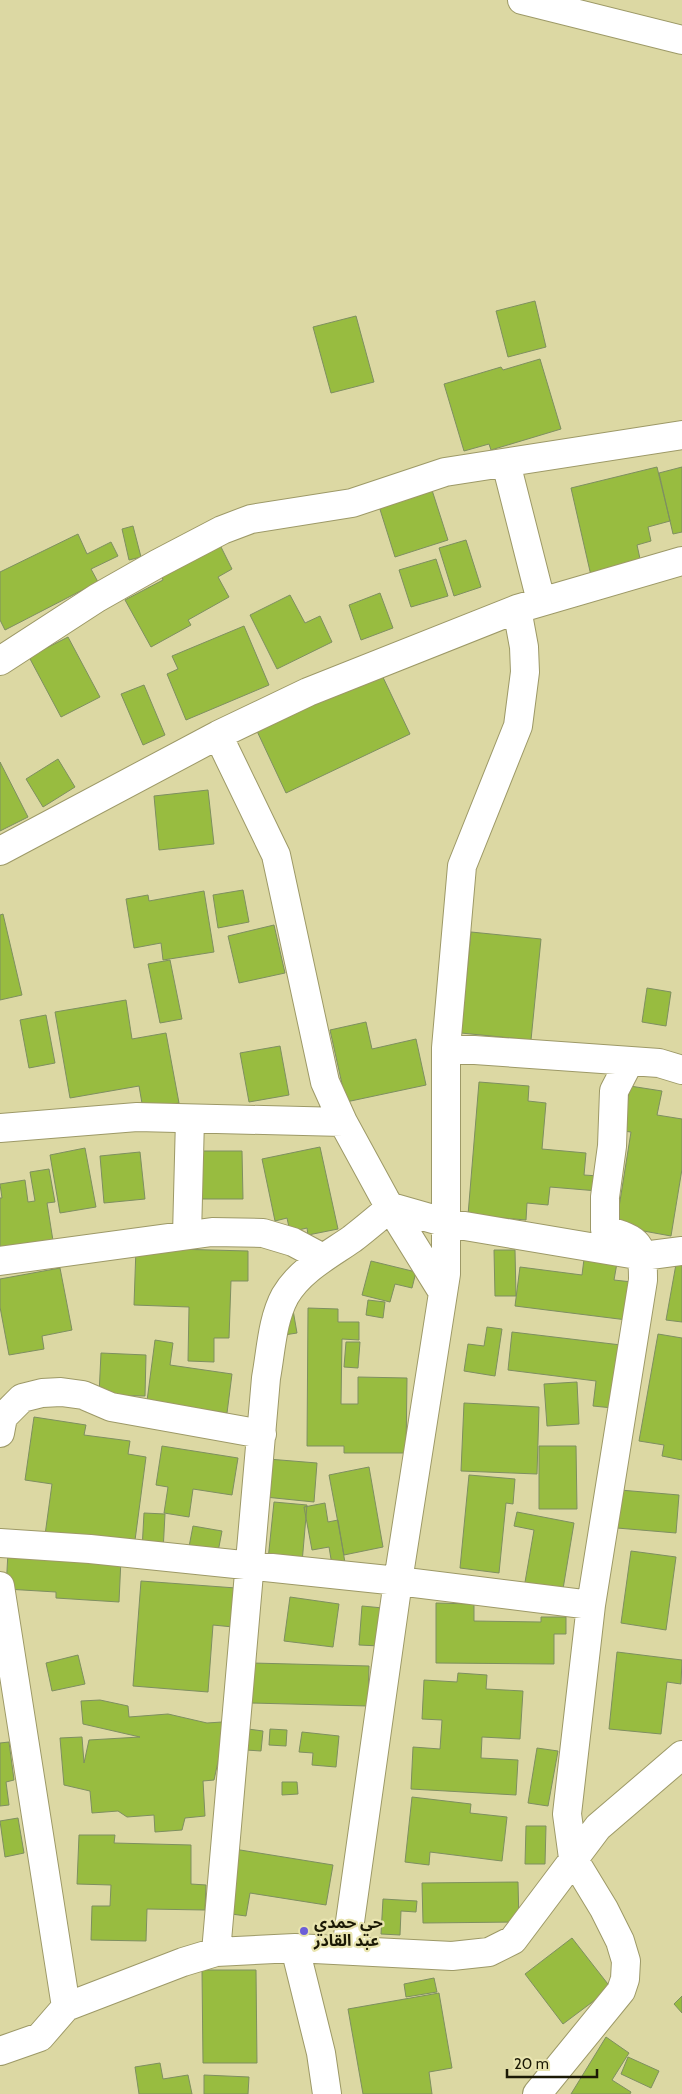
<svg xmlns="http://www.w3.org/2000/svg" width="682" height="2094" viewBox="0 0 682 2094" font-family="Cabin,'Noto Sans Arabic',sans-serif">
<style>
.building{fill:#98bc40;stroke:#7e8f60}
.lines{fill:none;stroke-linecap:round;stroke-linejoin:round}
.minor-casing{stroke:#9d9967;stroke-width:30}
.trunk-casing{stroke:#9d9967;stroke-width:30}
.minor{stroke:#fff;stroke-width:28}
.trunk{stroke:#fff;stroke-width:28}
.poi-dot{fill:#6c5ed8;stroke:#e9e5b0;stroke-width:2}
.labels{text-anchor:middle;stroke-width:4.5;stroke-linejoin:round;paint-order:stroke}
.poi-label{font-size:16px;font-weight:bold;fill:#1b1905;stroke:#e9e5b0;text-anchor:start}
</style>
<rect width="100%" height="100%" fill="#dcd8a3"/>
<path class="building" d="M535 301 546 347 508 357 496 311Z
M356 316 374 382 331 393 313 327Z
M540 359 561 429 491 450 489 444 464 451 444 384 501 367 503 370Z
M657 467 670 521 648 527 651 541 637 545 642 568 592 580 571 488Z
M682 467V532L673 534 659 473Z
M431 487 448 540 395 557 378 503Z
M133 526 141 557 129 560 122 529Z
M78 534 87 554 111 542 118 556 91 569 98 582 5 630 0 620V572Z
M466 540 481 587 454 596 439 548Z
M219 543 232 569 218 577 229 597 188 620 191 625 151 647 125 600 163 580 161 575Z
M436 559 448 596 411 607 399 570Z
M380 593 393 628 361 640 349 605Z
M290 595 305 623 320 616 332 642 277 669 250 615Z
M244 626 269 685 186 720 167 674 178 669 172 656Z
M68 637 100 697 61 717 29 657Z
M380 671 410 734 286 793 256 729Z
M144 685 165 735 143 745 121 694Z
M58 759 75 787 43 807 26 779Z
M0 762 28 817 0 831Z
M208 790 214 844 159 850 154 796Z
M243 890 249 922 218 928 213 895Z
M204 891 214 952 163 960 161 943 134 948 126 899 148 895 149 901Z
M3 914 22 995 0 1000V915Z
M274 925 285 973 239 983 228 936Z
M471 932 541 939 531 1040 461 1033Z
M170 960 182 1019 160 1023 148 964Z
M647 988 671 992 666 1026 642 1022Z
M126 1000 132 1039 166 1033 179 1103 143 1109 139 1086 70 1098 55 1012Z
M46 1015 55 1063 29 1068 20 1020Z
M366 1022 372 1049 416 1039 426 1085 346 1102 330 1030Z
M280 1046 289 1095 249 1102 240 1053Z
M479 1082 529 1086 528 1101 546 1103 542 1149 586 1153 584 1175 599 1176 598 1191 550 1187 548 1205 527 1203 526 1220 468 1215Z
M630 1086 662 1091 657 1115 682 1119V1169L671 1236 616 1226 631 1132 623 1131Z
M320 1147 338 1229 308 1235 307 1228 290 1232 287 1218 275 1221 262 1159Z
M85 1148 96 1207 60 1213 50 1155Z
M196 1151H242L243 1199H196Z
M140 1152 145 1199 104 1203 100 1156Z
M49 1169 55 1202 47 1203 54 1247 0 1256V1198H2L0 1184 25 1180 28 1202 35 1201 30 1172Z
M136 1248 248 1251V1281H231L229 1338H214V1362L188 1361 189 1307 134 1305Z
M494 1250H515L516 1296H495Z
M678 1253 682 1254V1322L666 1320Z
M584 1259 617 1263 614 1280 632 1282 627 1320 515 1306 520 1267 582 1275Z
M371 1261 416 1272 412 1288 395 1284 390 1302 362 1295Z
M60 1268 72 1330 42 1336 44 1349 9 1355 0 1307V1279Z
M368 1300 385 1302 383 1318 366 1315Z
M308 1308 338 1309V1322H359V1340L342 1339 341 1404H358V1377L407 1378 406 1453H344V1446H307Z
M293 1310 297 1333 284 1335Z
M487 1327 502 1329 495 1376 464 1371 468 1344 484 1346Z
M512 1332 621 1345 613 1408 593 1406 596 1381 508 1370Z
M658 1334 682 1338V1460L662 1456 664 1445 639 1441Z
M155 1340 173 1343 170 1365 232 1374 227 1413 147 1401Z
M346 1342H360L358 1368 344 1367Z
M101 1353 146 1355 145 1396 99 1395Z
M577 1382 579 1424 547 1426 544 1384Z
M464 1403 539 1407 537 1474 461 1471Z
M34 1417 86 1425 84 1435 130 1441 128 1454 146 1457 134 1548 45 1535 52 1484 25 1480Z
M162 1446 238 1458 232 1495 193 1489 189 1517 164 1513 168 1487 156 1485Z
M539 1446H576L577 1509H539Z
M268 1459 317 1463 314 1502 265 1497Z
M369 1467 383 1547 344 1555 329 1475Z
M469 1475 515 1479 513 1504 506 1503 499 1573 460 1568Z
M620 1490 679 1495 676 1533 617 1528Z
M274 1502 307 1505 302 1563 268 1560Z
M325 1503 328 1522 338 1520 346 1569 333 1571 329 1547 312 1550 304 1507Z
M517 1512 574 1523 562 1595 524 1588 534 1530 514 1526Z
M144 1513 165 1514 163 1552 142 1550Z
M193 1526 222 1531 217 1557 188 1552Z
M631 1551 676 1557 666 1630 621 1623Z
M8 1552 121 1559 119 1602 56 1598V1592L6 1589Z
M141 1581 236 1588 233 1627 213 1625 208 1692 133 1686Z
M290 1597 339 1604 333 1647 284 1641Z
M436 1603 474 1604V1621L541 1622V1617H566V1634H554V1664L436 1663Z
M362 1606 383 1608 380 1646 359 1645Z
M617 1652 682 1660 681 1684 667 1682 661 1734 609 1729Z
M78 1655 85 1684 52 1691 46 1663Z
M252 1663 369 1666 368 1706 251 1703Z
M458 1673 487 1675 486 1689 523 1691 520 1739 482 1737 481 1758 518 1760 516 1795 411 1789 413 1747 440 1749 442 1720 422 1719 424 1680 457 1682Z
M100 1700 128 1706 129 1717 168 1714 207 1723 222 1722 223 1739 214 1780 203 1781 205 1816 185 1818 182 1830 155 1832 154 1815 127 1817 118 1811 92 1813 90 1791 64 1785 60 1738 82 1737 84 1763 89 1740 140 1737 83 1724 81 1701Z
M248 1729 263 1731 261 1751 246 1750Z
M270 1729 287 1730 286 1746 269 1745Z
M302 1732 339 1736 336 1767 312 1765 313 1753 299 1752Z
M9 1742 14 1780 6 1782 9 1805 0 1806V1743Z
M537 1748 558 1751 548 1806 528 1803Z
M282 1782H297L298 1794 282 1795Z
M412 1797 471 1804 470 1813 507 1817 502 1861 430 1852 429 1865 405 1862Z
M18 1818 24 1853 5 1857 0 1821Z
M526 1826H546L545 1864H525Z
M79 1835H115L114 1843 191 1845V1884L206 1885 205 1910 147 1909 146 1941 91 1940 92 1906H110L111 1885 77 1884Z
M234 1849 333 1865 326 1905 250 1893 246 1916 224 1913Z
M518 1882 519 1922 423 1923 422 1883Z
M383 1899 417 1901 416 1912 401 1911 400 1935 381 1934Z
M572 1938 611 1988 563 2024 525 1974Z
M202 1970H256L257 2063H203Z
M434 1978 437 1992 406 1997 404 1984Z
M439 1993 452 2068 429 2072 432 2094H363L348 2009Z
M682 1996V2013L674 2004Z
M606 2037 629 2053 612 2080 631 2092 630 2094H571Z
M628 2057 659 2071 651 2088 621 2074Z
M160 2063 163 2079 188 2075 192 2094H139L135 2067Z
M204 2075 249 2077 248 2094H204Z"/>
<g class="lines">
<g class="minor-casing">
<path id="minor" d="M506 463 541 601
M0 661 97 598 157 564 222 530 251 519 352 503 445 472 682 435
M218 735 276 855 325 1082 343 1122 385 1199 442 1291
M0 851 218 735 308 692 517 609 682 561
M446 1048 659 1063 682 1070
M0 1128 137 1117 343 1122
M187 1235 190 1119
M0 1261 212 1232 263 1233 293 1242 323 1258
M0 1433 3 1417 22 1398 42 1393 61 1392 83 1395 111 1407 262 1434
M0 1543 90 1549 398 1581 591 1605
M0 1586 66 2007
M295 1948 321 2053 327 2094
M346 1950 398 1581 446 1274V1048L462 866 518 726 525 672 524 647 517 609
M216 1952 266 1378C271 1351 272 1320 285 1296 300 1270 329 1255 352 1239 365 1229 378 1218 391 1207L447 1223 643 1256 682 1251
M0 2051 40 2037 66 2007 183 1962 216 1952 295 1948 452 1956 489 1952 513 1940 598 1827 682 1755
M537 2094 621 1991 625 1979 626 1961 620 1941 604 1909 573 1858 567 1814 591 1605 643 1280C643 1243 640 1240 605 1230V1197L612 1146 614 1091 629 1062"/>
</g>
<g class="trunk-casing">
<path id="trunk" d="M522 0 682 40"/>
</g>
<use href="#minor" class="minor"/>
<use href="#trunk" class="trunk"/>
</g>
<circle class="poi-dot" cx="304" cy="1931" r="5"/>
<g class="labels">
<g class="poi-label">
<text x="314" y="1928">حي حمدي<tspan x="314" dy="18">عبد القادر</tspan></text>
</g>
</g>
<path d="M507 2069v8h90v-8" fill="none" stroke="#1b1905" stroke-width="2.5"/>
<text x="514" y="2069" font-size="15" fill="#1b1905" stroke="#e9e5b0" stroke-width="4" paint-order="stroke">20 m</text>
</svg>
